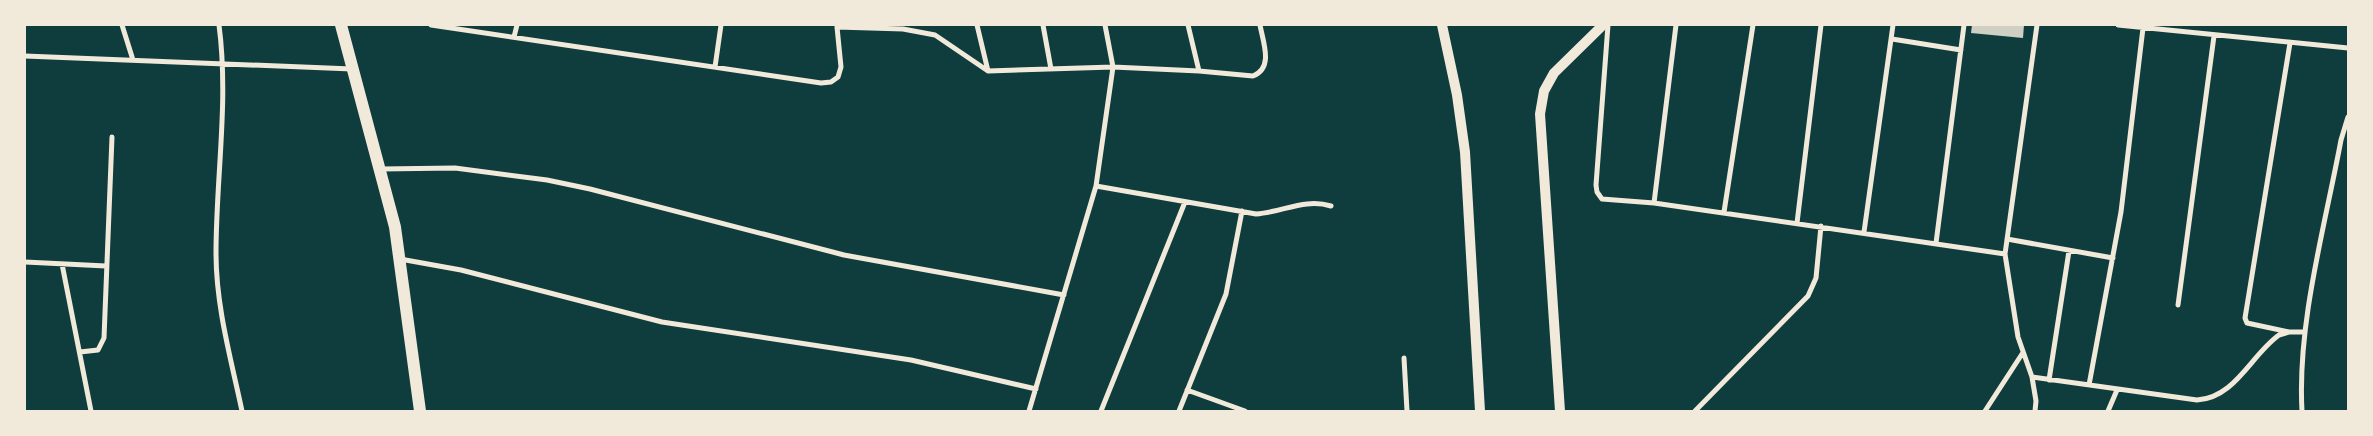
<svg xmlns="http://www.w3.org/2000/svg" width="2373" height="436" viewBox="0 0 2373 436" font-family="'Alegreya Sans',sans-serif">
<style>
.building{fill:#cfcfc3}
.lines{fill:none;stroke-linecap:round;stroke-linejoin:round}
.minor{stroke:#f1e9da;stroke-width:5}
.secondary{stroke:#f1e9da;stroke-width:10}
.primary{stroke:#f1e9da;stroke-width:12}
</style>
<rect width="100%" height="100%" fill="#0f3d3e"/>
<path class="building" d="M1972 25H2024L2023 38 1971 33Z"/>
<g class="lines">
<path class="minor" d="M122 25 133 60
M219 25C229 101 216 177 216 253 216 307 231 359 242 411
M431 25 821 83 831 82 838 77 841 67 837 27 903 29 935 35 988 71 1113 67 1199 71
M977 25 988 71
M1043 25 1051 69
M1188 25 1199 71 1253 76C1274 68 1263 42 1260 25
M1608 25 1596 185 1597 192 1602 199 1654 203 2005 254
M2118 25 2348 48
M514 37 517 25
M1892 39 1961 50
M25 56 352 69
M715 67 721 25
M381 169 455 168 547 180 590 189 844 255 1064 295
M1096 186 1256 214C1283 212 1305 198 1331 206
M1654 203 1676 25
M1724 212 1753 25
M1797 223 1821 25
M1864 232 1893 25
M2007 239 2113 258
M1936 243 1964 25
M400 259 461 270 662 322 911 360 1036 389
M25 262 106 266
M62 264 91 411
M2178 305 2214 36
M2289 332 2247 323 2245 318 2290 43
M80 352 98 350 104 338 112 137
M1404 358 1407 411
M2032 377 2197 400C2235 398 2251 355 2279 335L2289 332H2305
M2049 380 2069 251
M2089 385 2121 212 2143 28
M1187 390 1245 411
M1029 411 1096 186 1113 67 1105 25
M1101 411 1185 202
M1179 411 1226 294 1242 211
M1695 411 1808 296 1816 278 1821 226
M1985 411 2022 354
M2035 411 2036 401 2032 377 2018 337 2005 254 2037 25
M2108 411 2117 390
M2302 411C2297 324 2325 226 2341 140L2348 117"/>
<path class="secondary" d="M1442 25 1457 95 1465 152 1480 411
M1560 411 1540 114 1544 91 1554 73 1603 25"/>
<path class="primary" d="M341 25 395 227 420 411"/>
</g>
<rect width="2373" height="436" fill="none" stroke="#f1e9da" stroke-width="52"/>
</svg>
